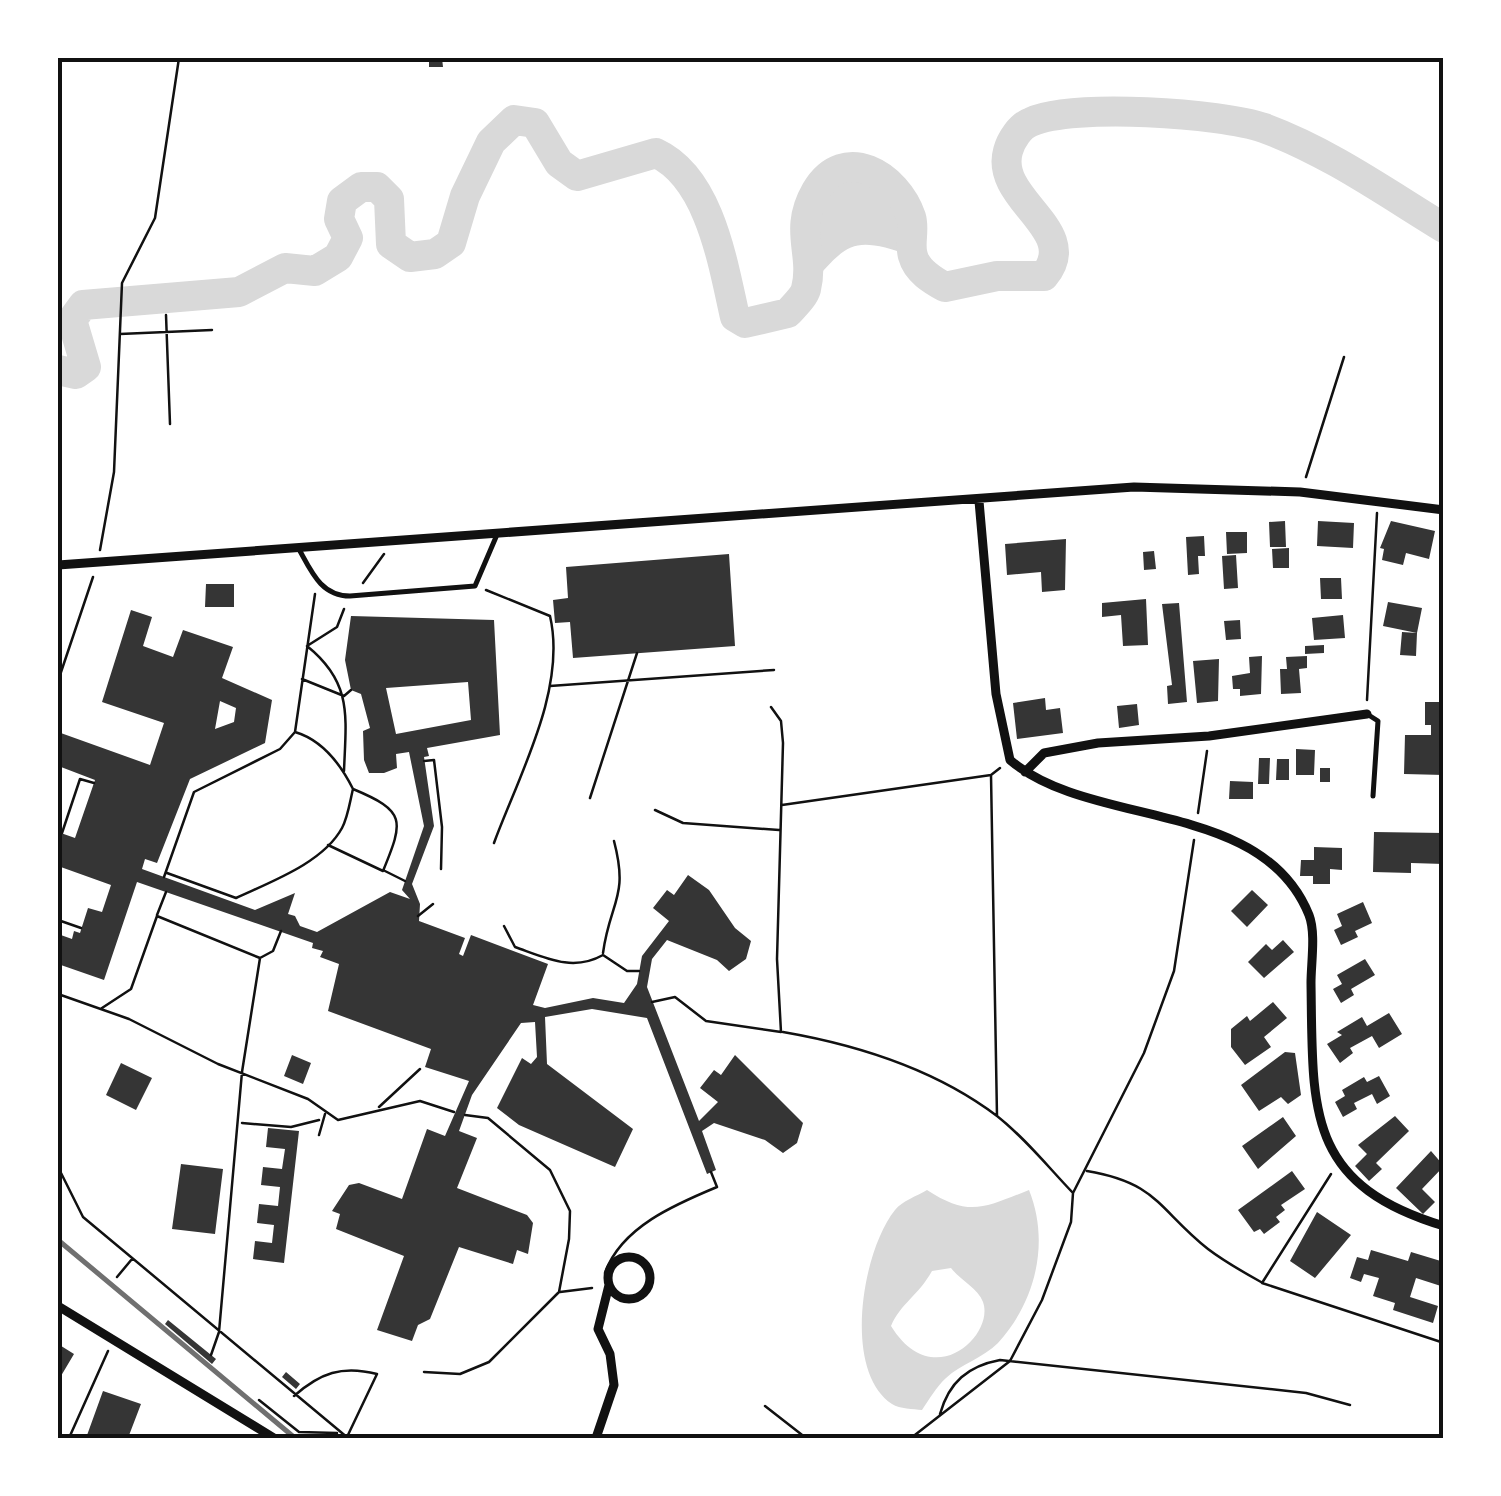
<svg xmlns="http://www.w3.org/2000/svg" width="1501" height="1496" viewBox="0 0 1501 1496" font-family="Figtree,sans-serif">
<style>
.water{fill:#d9d9d9;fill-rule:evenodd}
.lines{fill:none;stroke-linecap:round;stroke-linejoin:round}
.river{stroke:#d9d9d9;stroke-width:30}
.building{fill:#353535;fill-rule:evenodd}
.path{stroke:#111;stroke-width:2.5}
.service{stroke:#111;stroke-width:5}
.minor{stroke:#111;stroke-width:9}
.rail{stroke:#707070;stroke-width:5}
.neatline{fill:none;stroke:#111;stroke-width:4}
</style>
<rect width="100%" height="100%" fill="#fff"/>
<path class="water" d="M842 166C899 169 912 205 913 256 850 235 849 242 806 290 804 236 794 202 842 166Z
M927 1190C970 1218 985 1207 1029 1190 1050 1242 1036 1301 998 1343 983 1358 961 1364 946 1378 936 1387 929 1400 922 1410 913 1409 900 1409 892 1404 842 1371 862 1251 895 1210 902 1201 917 1196 927 1190ZM951 1268C960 1280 978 1288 983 1302 995 1335 933 1394 891 1326 901 1303 918 1296 932 1271Z"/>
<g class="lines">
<path class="river" d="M58 370 76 374 86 367 72 320 83 305 239 292 285 268 315 271 338 257 348 238 339 219 342 201 361 187H377L389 199 391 244 410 257 435 254 451 243 465 196 491 142 514 120 535 123 559 163 577 176 656 153C710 178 723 264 735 317L745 323 788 313C793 307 804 297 806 289 815 253 793 231 816 191 844 143 897 175 911 217 915 229 909 244 913 256 917 271 932 280 945 287L997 276H1044C1083 230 994 200 1008 151 1011 140 1020 126 1031 122 1072 103 1222 113 1264 128 1329 152 1385 192 1444 228"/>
</g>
<path class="building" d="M429 58H442L443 67H429Z
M1285 521 1286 547H1270L1269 522Z
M1318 521 1354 523 1353 548 1317 546Z
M1391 521 1435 531 1429 559 1406 553 1403 565 1382 560 1384 549 1380 548Z
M1226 532H1247V553L1227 554Z
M1204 536 1205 556H1198L1199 574 1188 575 1186 537Z
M1066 539 1065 590 1042 592 1041 572 1007 575 1005 544Z
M1289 548V568H1273L1272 549Z
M1154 551 1156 569 1144 570 1143 552Z
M729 554 735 646 573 658 570 622 555 623 553 600 568 598 566 567Z
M1236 555 1238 588 1224 589 1222 556Z
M1320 578H1341L1342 599H1321Z
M206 584H234V607H205Z
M1146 599 1148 645 1123 646 1121 615 1102 617V603Z
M1388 602 1422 608 1417 633 1383 626Z
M1179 603 1187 702 1168 704 1167 686 1172 685 1162 604Z
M131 610 152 617 143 646 173 657 183 630 233 647 222 678 272 700 265 743 190 779 157 863 145 859 142 869 255 910 295 893 288 914 295 916 300 926 317 932 390 892 410 899 402 890 424 826 409 752 396 754 397 768 384 773H369L364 760 363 731 370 728 361 694 351 690 345 660 351 616 494 620 500 735 427 748 429 756 424 757 434 826 412 884 420 904 419 921 465 938 459 954 463 956 471 935 548 964 533 1005 545 1008 593 998 624 1003 637 984 642 956 669 921 653 908 667 890 674 895 688 875 709 890 735 928 751 941 746 959 729 971 717 960 667 940 652 959 647 987 699 1121 718 1102 700 1088 714 1070 721 1075 735 1055 803 1123 797 1143 783 1153 765 1140 714 1123 702 1131 716 1170 707 1174 647 1018 592 1009 545 1017 547 1064 633 1129 615 1167 519 1125 497 1108 522 1058 531 1064 537 1057 535 1022 521 1023 472 1095 459 1131 477 1138 457 1188 527 1215 533 1223 528 1254 517 1250 513 1264 459 1247 430 1319 418 1325 412 1341 377 1330 404 1256 336 1229 340 1214 332 1211 349 1185 359 1183 402 1199 427 1129 445 1136 469 1081 425 1067 431 1049 328 1011 339 964 320 957 323 951 312 948 313 943 137 882 104 980 58 964V934L72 939 74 931 80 933 88 908 102 912 111 885 58 866V832L75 838 95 780 61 767 58 775V732L150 765 164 723 102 702ZM468 682 471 720 396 734 386 688ZM220 701 236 708 234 722 215 729Z
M1343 615 1345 638 1314 640 1312 618Z
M1240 620 1241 639 1226 640 1224 621Z
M1402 632 1417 633 1416 656 1400 655Z
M1324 645V653L1305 654V646Z
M1262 656 1261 694 1240 696V689H1233L1232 676 1250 673 1249 657Z
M1307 656V668L1299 669 1301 693 1281 694 1280 669H1287L1286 657Z
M1219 659 1218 701 1197 703 1193 661Z
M1045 698 1046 710 1060 708 1063 733 1017 739 1013 703Z
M1425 702H1444V775L1404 774 1405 735H1431V725H1425Z
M1137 704 1139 725 1119 728 1117 706Z
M1296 749 1315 750 1314 775H1296Z
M1259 758H1270L1269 784H1258Z
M1277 759H1289V780H1276Z
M1320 768H1330V782H1320Z
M1230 781 1253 782V799H1229Z
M1374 832 1444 833V864L1411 863V873L1373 872Z
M1314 847 1342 848V870L1330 869V884H1313V876H1300L1301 860H1314Z
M1252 890 1268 905 1247 927 1231 911Z
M1363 902 1372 923 1355 931 1358 937 1341 945 1334 930 1342 926 1337 914Z
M1283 940 1294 952 1264 978 1248 962 1266 944 1272 950Z
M1365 959 1375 975 1351 989 1354 995 1341 1003 1333 989 1342 984 1337 975Z
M1273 1002 1287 1018 1264 1037 1271 1047 1245 1065 1231 1047V1029L1247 1016 1250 1021Z
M1389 1013 1402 1034 1379 1048 1372 1036 1350 1048 1353 1053 1340 1063 1327 1044 1342 1035 1337 1032 1362 1017 1367 1026Z
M1285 1052 1295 1053 1301 1095 1288 1104 1281 1097 1259 1111 1241 1085Z
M292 1055 311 1063 303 1084 284 1076Z
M121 1063 152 1078 136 1110 106 1095Z
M1379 1076 1390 1096 1377 1104 1372 1094 1354 1103 1357 1109 1343 1117 1335 1102 1345 1096 1342 1090 1364 1077 1367 1082Z
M1395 1116 1409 1131 1376 1163 1382 1169 1369 1181 1355 1166 1367 1154 1358 1145Z
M1283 1117 1296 1136 1258 1169 1242 1146Z
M268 1128 299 1131 284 1263 253 1259 255 1241 272 1243 274 1225 257 1223 259 1204 278 1206 280 1187 261 1185 263 1167 282 1169 285 1149 266 1147Z
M1431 1151 1444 1166 1422 1189 1435 1202 1423 1214 1396 1188Z
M181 1164 223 1169 215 1234 172 1229Z
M1292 1171 1305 1189 1281 1205 1285 1210 1276 1217 1280 1222 1264 1234 1260 1229 1254 1232 1238 1210Z
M1317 1212 1351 1235 1315 1278 1290 1261Z
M1371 1250 1408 1261 1411 1252 1444 1262V1287L1416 1278 1410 1297 1438 1306 1433 1323 1393 1310 1395 1303 1373 1296 1379 1278 1364 1274 1361 1282 1350 1278 1357 1257 1368 1260Z
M168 1320 216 1359 212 1364 165 1324Z
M58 1344 74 1354 58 1381Z
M286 1372 300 1384 296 1389 282 1377Z
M103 1391 141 1404 128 1438H86Z"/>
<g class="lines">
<path class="path" d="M166 315 170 424
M120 334 212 330
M1306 477 1344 357
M100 550 114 472 122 283 155 218 179 58
M363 583 384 554
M486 590 550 616C567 689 519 775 494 843
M344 609 337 627 307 646C353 683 346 717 344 771
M302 679 344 696 351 690
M58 681 93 577
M550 686 774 670
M1367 700 1377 513
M295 732C322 740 341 765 353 789 406 811 404 820 383 871L328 845
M424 761 434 760 442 827 441 869
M590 798 637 653
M782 805 991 775
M655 810 683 823 779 830
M1198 813 1207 751
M62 833 80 779 94 783
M385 871 405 881
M167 873 236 898C270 882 323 863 342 828 348 817 350 801 353 789
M164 877 194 792 280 749 295 732 315 594
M157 915 166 892
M418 916 433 904
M58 920 81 928
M504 926 515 947C546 958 573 972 603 955L627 971H639
M603 953C610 901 629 898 614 841
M58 994 129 1019 218 1064 308 1099 338 1120 420 1101 454 1112
M652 1002 675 997 706 1021 781 1032 777 959 783 743 781 721 771 707
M102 1008 131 989 157 916 260 958 273 951 281 931
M783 1032C858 1045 935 1069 997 1116 1025 1138 1049 1168 1073 1193
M379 1107 420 1069
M997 1116 991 775 1000 768
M242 1123 291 1127 319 1120
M319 1135 325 1114
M58 1167 83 1217 348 1438
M1087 1171C1158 1183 1158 1209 1208 1249 1225 1262 1243 1272 1261 1282
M1331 1174 1262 1283 1444 1343
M605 1273C621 1227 676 1204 717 1187L711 1172
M117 1277 132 1259
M560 1292 592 1288
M211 1355 219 1332 242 1072 260 958
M424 1372 460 1374 489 1362 559 1292 569 1239 570 1211 550 1170 488 1118 465 1115
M294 1396C320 1373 342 1365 377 1374L347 1437
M259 1400 299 1432 337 1433
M765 1406 806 1438
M940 1414C949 1382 968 1366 1000 1360L1306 1393 1350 1405
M69 1438 108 1351
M911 1438 1010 1361 1042 1300 1071 1222 1073 1193 1144 1053 1174 971 1194 840"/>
<path class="service" d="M300 551C312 573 322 596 350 596L475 586 496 537
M1367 714 1378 721 1373 796"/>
<path class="minor" d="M979 501 996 694 1010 760C1091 829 1262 798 1309 915 1316 933 1311 963 1311 983 1313 1110 1305 1184 1444 1226
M58 565 1134 487 1300 492 1444 510
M1025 772 1044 753 1098 743 1209 736 1367 714
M608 1278a21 21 0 1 1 42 0a21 21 0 1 1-42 0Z
M58 1306 274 1438
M596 1438 614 1385 610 1354 598 1329 609 1285"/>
<path class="rail" d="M58 1240 295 1438"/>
</g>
<rect width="1501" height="1496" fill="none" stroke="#ffffff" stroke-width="120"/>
<rect x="60" y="60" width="1381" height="1376" class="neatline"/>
</svg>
